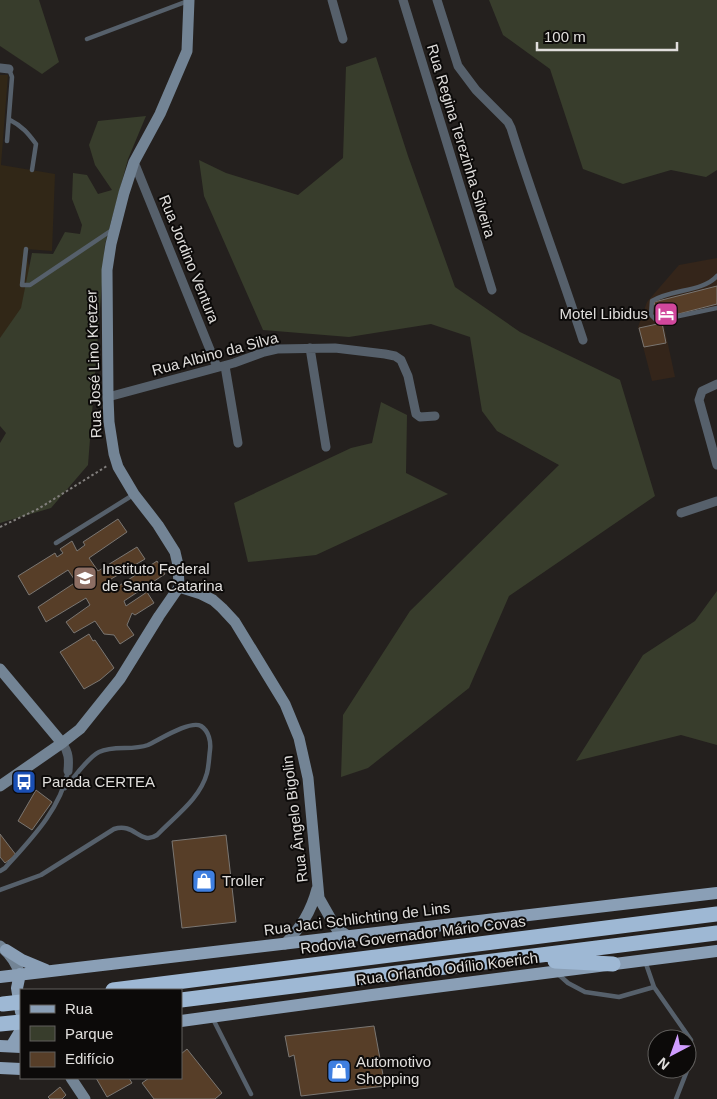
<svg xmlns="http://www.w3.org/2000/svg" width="717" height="1099" viewBox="0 0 717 1099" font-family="Arial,sans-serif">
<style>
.commercial{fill:#34251a}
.medical{fill:#312717}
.green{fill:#383d2c}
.building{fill:#573e28;stroke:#7a7672}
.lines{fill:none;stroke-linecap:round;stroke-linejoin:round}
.path{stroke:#827f7d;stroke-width:2;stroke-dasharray:2.5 2.5;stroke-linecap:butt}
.lane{stroke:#56606b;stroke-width:4.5}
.street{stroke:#56606b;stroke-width:9}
.secondary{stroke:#738495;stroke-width:11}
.primary{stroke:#8a9fb6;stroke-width:12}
.highway{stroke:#9eb8d4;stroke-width:15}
.highway-bridge{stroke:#9eb8d4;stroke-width:15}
.labels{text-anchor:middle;stroke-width:4;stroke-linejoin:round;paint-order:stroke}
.street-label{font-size:15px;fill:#e0dedc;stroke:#0c0a09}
.poi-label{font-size:15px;fill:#e0dedc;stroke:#0c0a09;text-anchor:start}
</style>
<rect width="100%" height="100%" fill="#24201e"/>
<path class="commercial" d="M717 258V308L663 321 675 377 652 381 638 327 647 302 679 265Z"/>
<path class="medical" d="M0 75H8L1 165 55 174 52 251 26 249 36 308 0 353Z"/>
<path class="green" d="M0 0H39L59 62 42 74 0 46Z
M489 0H717V170L706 177 671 170 623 184 583 169 550 69 503 35Z
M376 57 408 156 455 287 520 332 620 380 655 496 509 596 469 688 368 768 341 777 343 715 410 611 559 465 497 431 482 411 470 337 431 324 349 337 263 330 204 196 199 160 226 173 298 195 343 158 346 67Z
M146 116 128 159 105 244 88 465 51 508 0 523V443L6 433 0 426V338L21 308 32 253 53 254 65 232 80 234 82 225 72 199 73 173 87 175 98 194 112 190 95 165 89 145 98 121Z
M381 402 407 415 406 473 448 494 316 555 248 562 234 503 351 448 372 443Z
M717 591V745L681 735 576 761 643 655 695 621Z"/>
<path class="building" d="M717 286V304L659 319 654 302Z
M662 323 666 343 644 347 639 328Z
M118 519 127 532 89 558 98 571 137 547 145 559 106 582 111 591 157 561 165 574 124 601 126 606 147 592 154 603 135 615 132 613 127 625 134 635 120 644 114 635 104 634 95 621 74 633 66 622 90 605 86 598 46 622 38 607 76 582 68 570 29 595 18 576 55 553 57 557 63 553 60 549 72 541 77 551 85 545 83 542Z
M89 634 93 641 95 640 114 668 100 680 84 689 60 652Z
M36 790 52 802 32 830 18 821Z
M0 834 16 855 5 863 0 857Z
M226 835 236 922 182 928 172 841Z
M374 1026 385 1086 301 1096 294 1055 289 1057 285 1036Z
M187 1049 222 1093 215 1099H154L142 1083 149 1078H181V1054Z
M96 1078H129L132 1083 107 1097Z
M60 1087 66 1095 62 1099H50L48 1097Z"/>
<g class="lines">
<path class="path" d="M0 527 38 509 107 466"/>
<path class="lane" d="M87 39 188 1
M10 120C22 126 28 133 36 144L32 170
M7 141 12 77 9 69
M26 249 22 285H30L112 230
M717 276C703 292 671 289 652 301L651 315 655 319 660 320 717 308
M56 543 133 495
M0 871 5 868C31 839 60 810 68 771
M0 890 41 875 114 829C135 822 140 846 157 835 175 816 200 799 207 773 209 765 209 757 210 750 211 742 209 731 201 726 190 720 159 740 148 745 132 751 114 745 99 752 87 758 74 778 65 788
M645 961 654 987 691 1040 690 1063 676 1099
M558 974 568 983 585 992 619 997 654 987
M213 1019 251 1094"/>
<path class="street" d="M332 0 343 39
M403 0 492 290
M437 0 458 66 476 90 508 122 511 128C533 199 560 269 583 340
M0 68 9 69
M134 162 217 367
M310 348 326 447
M225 366 238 443
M717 384 702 391 699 400 717 465
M108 397 234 363 264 352 277 349 335 348 385 354 395 356 401 360 408 376 416 414 420 417 435 416
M681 513 717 501
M62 743C69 752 69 760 68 771"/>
<path class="secondary" d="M179 587 201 594 213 600 222 608 235 622 285 704 299 738 308 778 319 898 336 928 348 936
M0 669 62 743
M0 786 62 743 80 729 120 679 159 616 179 587 178 565 175 552 158 525 134 494 118 467 114 454 109 422 108 397 107 270 111 244 124 193 134 162 160 114 187 51 189 0
M285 944C301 927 311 912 317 889
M0 946C10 953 16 963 20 974
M71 1078 85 1099"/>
<path class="primary" d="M6 950 22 960 46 970
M20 974 17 988 21 1012
M0 977 717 893
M181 1021 372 995 717 951
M12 1045 21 1030
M0 1046 21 1047
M0 1068 21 1069"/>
<path class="highway" d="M555 961 613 964
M113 990 717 914
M181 1000 717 933
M0 1024 21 1022"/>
<path class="highway-bridge" d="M3 1004 21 1002"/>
</g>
<defs>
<g id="hotel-square" transform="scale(1.25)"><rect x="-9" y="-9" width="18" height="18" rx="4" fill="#d1479c" stroke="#0c0a09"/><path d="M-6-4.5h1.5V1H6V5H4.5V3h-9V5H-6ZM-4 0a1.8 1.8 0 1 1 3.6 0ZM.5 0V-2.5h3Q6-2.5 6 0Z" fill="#fff"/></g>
<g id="university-square" transform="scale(1.25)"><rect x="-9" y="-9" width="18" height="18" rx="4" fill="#8d6e63" stroke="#0c0a09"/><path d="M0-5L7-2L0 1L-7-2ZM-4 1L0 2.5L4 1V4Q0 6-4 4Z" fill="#fff"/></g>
<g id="bus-square" transform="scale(1.25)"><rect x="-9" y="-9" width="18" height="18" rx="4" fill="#1a4fb4" stroke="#0c0a09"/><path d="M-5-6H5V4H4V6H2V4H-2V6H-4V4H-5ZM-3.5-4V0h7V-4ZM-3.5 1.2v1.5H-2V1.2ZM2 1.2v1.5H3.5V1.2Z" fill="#fff"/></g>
<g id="shop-square" transform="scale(1.25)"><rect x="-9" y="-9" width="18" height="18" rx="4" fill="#3f7fe0" stroke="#0c0a09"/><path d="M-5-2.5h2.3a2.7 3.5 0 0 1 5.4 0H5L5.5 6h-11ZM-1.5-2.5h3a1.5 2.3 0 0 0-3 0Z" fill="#fff"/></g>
</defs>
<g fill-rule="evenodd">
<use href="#hotel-square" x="666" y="314"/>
<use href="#university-square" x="85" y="578"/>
<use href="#bus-square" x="24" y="782"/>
<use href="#shop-square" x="204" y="881"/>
<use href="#shop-square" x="339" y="1071"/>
</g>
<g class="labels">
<g class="street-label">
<text transform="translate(461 141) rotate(73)" y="5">Rua Regina Terezinha Silveira</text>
<text transform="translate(189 259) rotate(68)" y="5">Rua Jordino Ventura</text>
<text transform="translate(215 354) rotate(-15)" y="5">Rua Albino da Silva</text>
<text transform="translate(94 364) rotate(-92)" y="5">Rua José Lino Kretzer</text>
<text transform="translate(295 819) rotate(-97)" y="5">Rua Ângelo Bigolin</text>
<text transform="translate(357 919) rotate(-7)" y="5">Rua Jaci Schlichting de Lins</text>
<text transform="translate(413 935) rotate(-7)" y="5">Rodovia Governador Mário Covas</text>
<text transform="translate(447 969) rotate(-7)" y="5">Rua Orlando Odílio Koerich</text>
</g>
<g class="poi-label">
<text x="648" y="319" text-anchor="end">Motel Libidus</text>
<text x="102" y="574">Instituto Federal<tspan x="102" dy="17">de Santa Catarina</tspan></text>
<text x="42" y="787">Parada CERTEA</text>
<text x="222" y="886">Troller</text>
<text x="356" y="1067">Automotivo<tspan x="356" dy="17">Shopping</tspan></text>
</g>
</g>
<rect x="20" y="989" width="162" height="90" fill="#0c0a09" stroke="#615f5d"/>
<rect x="30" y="1005" width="25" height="8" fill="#8a9fb6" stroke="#615f5d"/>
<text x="65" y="1014" font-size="15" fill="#e0dedc">Rua</text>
<rect x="30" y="1026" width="25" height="15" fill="#383d2c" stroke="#615f5d"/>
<text x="65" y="1039" font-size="15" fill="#e0dedc">Parque</text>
<rect x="30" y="1052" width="25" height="15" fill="#573e28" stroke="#615f5d"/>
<text x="65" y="1064" font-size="15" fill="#e0dedc">Edifício</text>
<g transform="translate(672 1054) rotate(221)"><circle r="24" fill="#0c0a09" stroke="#615f5d"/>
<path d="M0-4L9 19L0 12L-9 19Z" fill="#d09dff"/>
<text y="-8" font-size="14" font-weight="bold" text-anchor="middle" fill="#e0dedc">N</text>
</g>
<path d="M537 42v8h140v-8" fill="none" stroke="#e0dedc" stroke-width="2.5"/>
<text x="544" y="42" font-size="15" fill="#e0dedc" stroke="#0c0a09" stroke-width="4" paint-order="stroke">100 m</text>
</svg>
